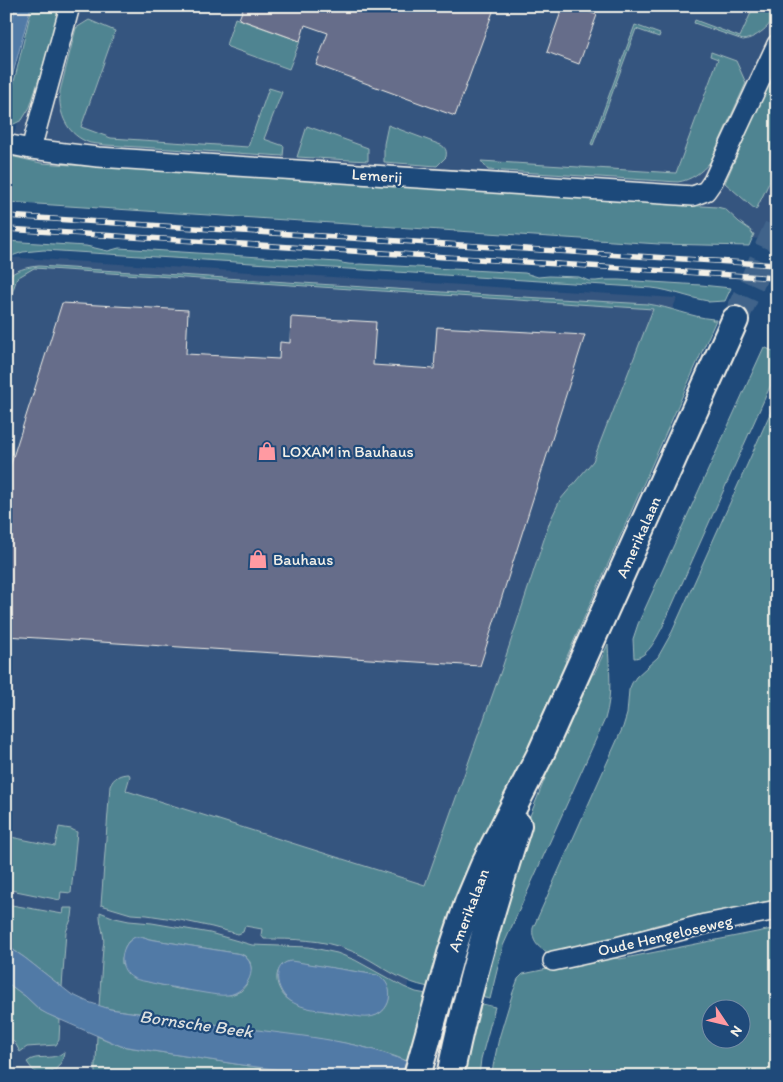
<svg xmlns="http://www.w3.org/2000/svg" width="783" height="1082" viewBox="0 0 783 1082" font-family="Itim,sans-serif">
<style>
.built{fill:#34547f}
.green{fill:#4f8491;stroke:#a2babc;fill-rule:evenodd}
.water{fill:#517aa6;stroke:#92aac0}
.building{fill:#666d8a;stroke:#f4f1e8}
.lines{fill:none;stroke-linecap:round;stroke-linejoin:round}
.secondary-tunnel{stroke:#3f638a;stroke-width:26;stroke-dasharray:26 13;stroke-linecap:butt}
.minor-casing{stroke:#f4f1e8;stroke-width:22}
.secondary-casing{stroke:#f4f1e8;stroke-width:30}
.minor{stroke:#1f4a7a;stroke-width:19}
.secondary{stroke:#1f4a7a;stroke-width:26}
.rail-casing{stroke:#f4f1e8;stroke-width:5.5}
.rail{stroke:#1f4a7a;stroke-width:4;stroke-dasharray:11;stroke-linecap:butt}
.labels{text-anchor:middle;stroke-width:4.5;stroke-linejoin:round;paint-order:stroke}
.street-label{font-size:16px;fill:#f4f1e8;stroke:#1f4a7a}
.poi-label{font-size:16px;fill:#f4f1e8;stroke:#1f4a7a;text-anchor:start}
.water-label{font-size:18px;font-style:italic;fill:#dcdfde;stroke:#1f4a7a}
</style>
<rect width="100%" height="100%" fill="#1f4a7a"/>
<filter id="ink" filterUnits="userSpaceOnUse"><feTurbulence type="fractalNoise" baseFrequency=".02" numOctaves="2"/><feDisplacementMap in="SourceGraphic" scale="10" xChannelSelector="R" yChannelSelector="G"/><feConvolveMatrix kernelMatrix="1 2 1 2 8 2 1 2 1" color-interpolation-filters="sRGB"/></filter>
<g filter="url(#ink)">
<path class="built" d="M60 6H777V240L6 192V156Z
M6 257 677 298 552 610 482 776 385 1050 380 1076H6Z"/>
<path class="green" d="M32 6H62L30 107 22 120 6 128V108L8 107Z
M754 6H777C777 22 758 38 743 40L694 23 695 20 740 37Z
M235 18 300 41 289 69 228 47 226 45Z
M89 20 115 31 81 127 111 138 248 147 269 88 282 92 264 139 284 146 283 156 106 145C101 144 95 144 90 143 67 135 58 114 60 91L76 28Z
M635 25 660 34 659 37 636 29 593 145 591 144Z
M711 52 736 61 746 83 710 162C702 172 691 180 678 182L488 170 481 161 676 173 718 59 710 56Z
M777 66V166L756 210 725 183 760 102Z
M388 125 441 145C446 148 447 151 446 157L437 166 384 162V144Z
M307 126 368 148V161L297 157Z
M6 155 41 163 717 207 725 209 739 222 752 231 751 233 754 234 749 246 659 244 6 202Z
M6 241 86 246 108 251 119 248 338 262C346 264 352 265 360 264L525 273 538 277 549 276 579 277 589 281H596L604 280H619L701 285 731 288 725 301 708 302V301C689 298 671 290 652 288L44 250 23 252 6 258Z
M39 266 488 295 648 304C670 307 691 317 713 319L712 320H716L565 661 567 662 481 854 434 988C423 986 414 984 404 979 385 971 369 957 349 950 322 939 293 939 264 939L261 935 262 929 245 926 243 932 238 934 212 927 180 920 147 915 131 914 101 905 110 786C114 777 120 774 129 774L130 776 126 790 127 791 425 885 502 668 550 521 560 500 593 461 608 422H609L653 309 34 268 17 278 6 311V278C16 270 26 267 39 266Z
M764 347 777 353V371L662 628C656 639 647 658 634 658L633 639 638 624Z
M777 398V900L763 902 656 925 619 938 551 953C539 950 531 941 533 928L623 727 627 714 629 690 632 683 636 677 658 657 672 632Z
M608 644C609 670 613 693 605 719L503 946 490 999 475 996 524 831 553 758 591 673 594 674Z
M59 827 71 829 77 832 71 893 61 892 60 900 6 889V836L55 846Z
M6 904 57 913 63 914 64 908H73L72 917 66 932 62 987 25 958 6 945Z
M100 912 115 918 129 921 152 923 210 933 252 945 309 947 337 953 355 960 404 987 416 992 432 995 418 1046 412 1044 407 1061C361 1042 311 1038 262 1031 211 1024 161 1016 110 1009L99 1006 103 947C106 936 99 924 100 912ZM135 937H144L149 939 241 954 245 956 250 962 251 968 250 975 246 985 241 991 231 995 178 989 137 979 133 978 122 964V958L125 947 128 942ZM287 962H295L377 975C393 982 394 1008 376 1015 364 1020 301 1008 289 1000 284 997 280 991 278 985 275 975 278 967 287 962Z
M777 928V1076H491L499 1038 513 992 518 979 523 974 610 956 620 959ZM710 1010H740V1040H710Z
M6 982 25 996 40 1010 60 1020 59 1040 56 1045 27 1047 20 1052 15 1043 6 1035Z
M474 1002 495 1007 481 1059 479 1076H461Z
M97 1036 121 1046 242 1065 326 1076H95V1062H96Z
M64 1052C63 1068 46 1082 32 1069 30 1067 29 1064 27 1062 37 1053 52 1062 64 1052Z"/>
<path class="water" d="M16 6H31L6 100V41Z
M135 937H144L149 939 241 954C262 965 247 993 228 995 221 996 212 994 205 993 187 990 170 987 152 983 146 981 139 981 133 978 126 974 122 967 122 959 123 949 126 942 135 937Z
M6 945 25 958 71 994 88 1002 110 1009C157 1016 203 1023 250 1029 317 1038 376 1042 437 1076H326L242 1065 121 1046 47 1014 40 1010 25 996 6 982Z
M291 961 377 975C398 985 391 1015 369 1017 359 1018 348 1014 338 1013 318 1009 289 1010 280 988 278 983 277 979 278 973 279 966 284 962 291 961Z"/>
<path class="building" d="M244 6H495L455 116 316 65 328 33 305 25 300 41 239 19Z
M563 6H574L597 15 579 64 547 52Z
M62 303 188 310 186 354 279 359 280 342 290 343 291 317 376 322 373 365 434 369 437 327 585 335 480 666 6 636V479Z"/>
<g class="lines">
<path class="secondary-tunnel" d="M735 320 777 227"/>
<g class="minor-casing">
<path id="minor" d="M6 144 31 149 98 157 693 196 706 191 713 181 777 44
M31 149 70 6
M553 961 617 947 705 924 777 910"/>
</g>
<g class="secondary-casing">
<path id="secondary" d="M417 1076 451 954 468 903 484 865 541 753 735 320
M450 1076C467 991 492 908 518 825"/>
</g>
<use href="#minor" class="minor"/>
<use href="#secondary" class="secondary"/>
<g class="rail-casing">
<path id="rail" d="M6 216 777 265
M6 229 777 278"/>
</g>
<use href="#rail" class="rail"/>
</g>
</g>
<defs>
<g id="shop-bare" transform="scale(1.5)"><path d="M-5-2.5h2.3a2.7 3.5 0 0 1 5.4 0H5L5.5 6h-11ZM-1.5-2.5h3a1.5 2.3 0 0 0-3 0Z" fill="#ff9aa2" stroke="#1f4a7a" stroke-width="2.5" paint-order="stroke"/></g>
</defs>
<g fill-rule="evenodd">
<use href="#shop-bare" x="267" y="451"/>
<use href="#shop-bare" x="258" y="559"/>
</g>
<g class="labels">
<g class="street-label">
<text transform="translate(377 175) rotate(4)" y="6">Lemerij</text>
<text transform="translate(638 537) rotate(-66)" y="6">Amerikalaan</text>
<text transform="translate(468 910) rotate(-69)" y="6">Amerikalaan</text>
<text transform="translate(665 935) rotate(-13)" y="6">Oude Hengeloseweg</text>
</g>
<g class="poi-label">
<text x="282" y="457">LOXAM in Bauhaus</text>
<text x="273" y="565">Bauhaus</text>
</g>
<g class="water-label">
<text transform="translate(196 1024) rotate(8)" y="6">Bornsche Beek</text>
</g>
</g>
<rect width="783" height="1082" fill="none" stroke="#1f4a7a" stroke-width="25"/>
<rect x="12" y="12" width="758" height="1057" fill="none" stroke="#f4f1e8" stroke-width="2" filter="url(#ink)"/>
<g transform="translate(726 1024) rotate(125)"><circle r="24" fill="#1f4a7a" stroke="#748da6"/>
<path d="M0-4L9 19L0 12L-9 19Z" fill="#ff9aa2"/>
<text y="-8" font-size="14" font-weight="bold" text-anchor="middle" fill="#f4f1e8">N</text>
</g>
</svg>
